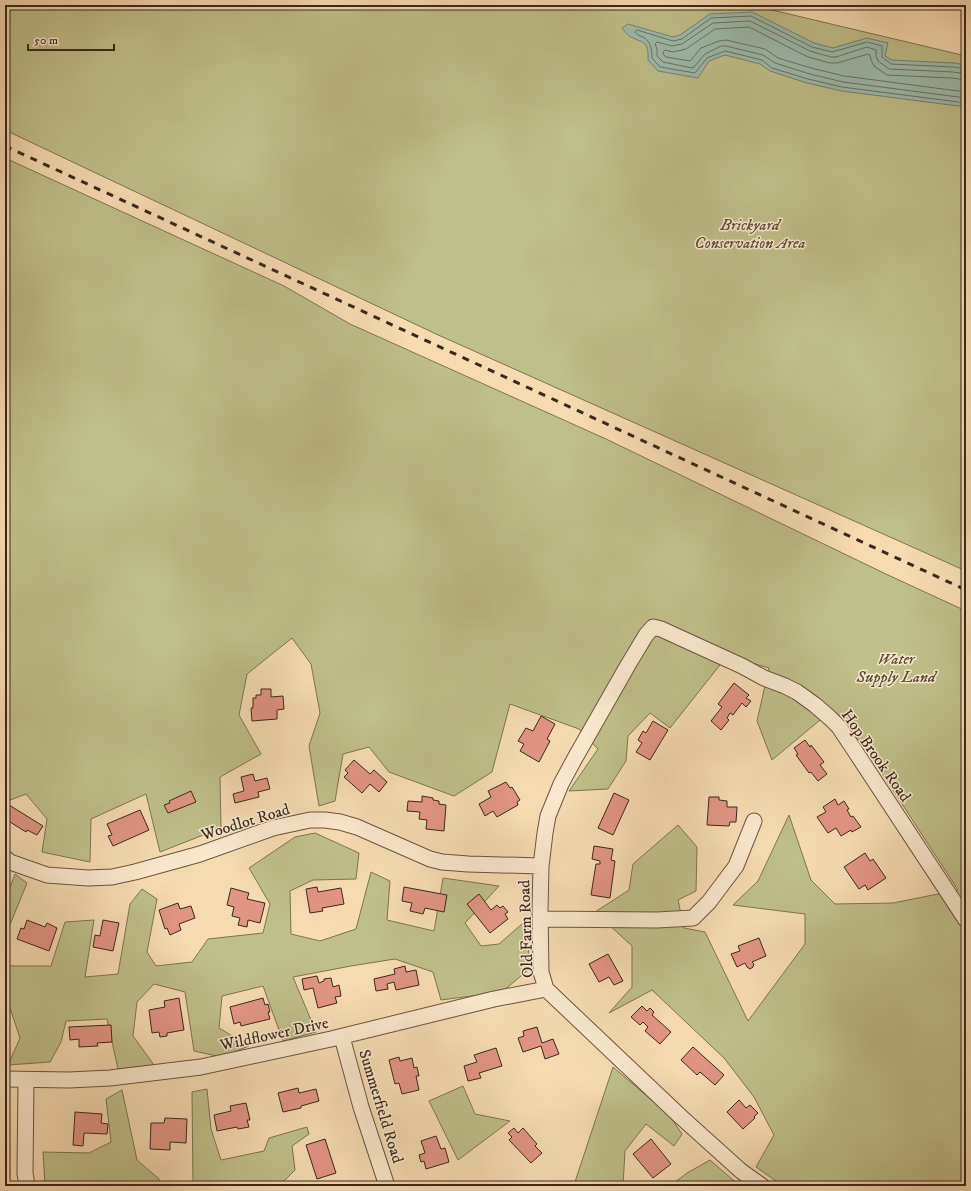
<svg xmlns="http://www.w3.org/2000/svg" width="971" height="1191" viewBox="0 0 971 1191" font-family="'IM FELL DW Pica',serif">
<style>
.green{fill:#bfbf89;stroke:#7d7352}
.water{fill:#9dbbac;stroke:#768072}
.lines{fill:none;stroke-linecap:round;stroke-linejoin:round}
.shore{stroke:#6c7164;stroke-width:1}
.building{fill:#e19583;stroke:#3b271c}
.minor-casing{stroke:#6a5441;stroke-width:17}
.minor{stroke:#f9e8cc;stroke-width:15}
.rail{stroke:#3b271c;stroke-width:3;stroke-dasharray:7 7;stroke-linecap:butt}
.labels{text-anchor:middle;stroke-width:3;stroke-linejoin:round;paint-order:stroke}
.park-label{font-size:16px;font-style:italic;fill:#5c4d37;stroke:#f9e8cc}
.street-label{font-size:16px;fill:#3b271c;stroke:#f9e8cc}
</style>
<rect width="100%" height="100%" fill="#f6dbb1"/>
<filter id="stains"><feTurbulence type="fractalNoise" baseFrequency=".005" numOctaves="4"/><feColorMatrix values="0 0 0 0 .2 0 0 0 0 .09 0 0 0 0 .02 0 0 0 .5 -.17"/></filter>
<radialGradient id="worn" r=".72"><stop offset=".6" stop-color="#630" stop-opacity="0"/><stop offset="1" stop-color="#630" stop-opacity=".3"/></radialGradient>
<path class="green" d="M5 5H751L966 56V571L436 334 5 130Z
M5 158 284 286 350 324 606 439 888 575 966 611V1186H783L756 1167 774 1135 754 1097 724 1058 652 990 609 1013 632 987V946L595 912 629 890 633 864 678 825 697 847 696 891 678 900 684 928 705 932 748 1021 805 944V914L733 905 758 881 789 815 811 880 835 904 893 903 958 890 865 747 832 710 772 760 757 721 769 668 727 656 670 728 650 713 628 736 626 761 608 789 569 791 598 749 579 729 510 704 492 772 454 796 389 772 369 747 343 754 335 801 319 806 309 746 320 713 311 664 292 638 247 674 239 715 261 754 220 777 221 828 160 852 146 794 91 819 90 862 42 852 47 819 26 794 5 802Z
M315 833 359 853 356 879 313 880 290 891 291 934 320 941 356 929 371 872 390 881 387 920 434 931 443 878 499 886 465 923 481 946 499 944 530 917 528 970 502 992 441 1000 433 972 395 959 351 966 293 977 316 1032 283 1041 263 986 222 996 219 1028 249 1046 221 1057 194 1051 185 992 154 984 137 1002 133 1036 154 1065 118 1069 107 1019 66 1021 61 1042 50 1062 8 1065 20 1038 10 1008 5 1005V965L14 966H51L65 922 94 920 85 977 118 974 130 904 142 889 157 899 147 952 156 966 192 962 208 939 263 933 270 904 249 868 295 837Z
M15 874 27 883 5 937V901Z
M613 1067 669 1115 682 1134 674 1146 646 1124 625 1151 623 1186H575L574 1185Z
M463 1086 475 1114 510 1121 458 1160 429 1101Z
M207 1089 211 1129 221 1160 264 1151 269 1138 307 1127 309 1134 292 1146 295 1170 279 1186H193L192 1092Z
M122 1090 137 1160 159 1179V1186H45L43 1152 89 1153 111 1142 106 1099Z
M710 1160 740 1186H670L687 1173Z"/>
<path class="water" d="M752 12 814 43 833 48 867 38 888 43 885 56 892 60 954 63 966 65V107L842 91 807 83 770 71 760 64 725 55 709 61 698 78 658 71 648 60C649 39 643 44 629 36 627 34 624 31 622 28L628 24 673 37 680 35 710 14Z"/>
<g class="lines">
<path class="shore" d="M966 69 954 67 891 64 882 57V46L867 42 832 52 812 47 751 16 711 18 682 39 673 41 637 30 635 32C637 35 640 36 643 37 651 41 652 50 652 58L660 67 695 73 707 58 725 51 762 60 772 68 808 79 842 87 966 103
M966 74 953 72 889 69 878 61 876 56V50L867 47 836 57H831L810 51 750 21 713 23 682 44 672 46 657 42 655 44 657 49V56L663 62 692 68 694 67 705 54 721 46H726L763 55 775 63 810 74 843 82 966 98
M966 80 952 78 887 75 874 66 871 60 870 55 868 54 837 63H830L808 57 749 27 715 29 686 49 673 52 665 50 663 52V54L666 57 690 61 701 48 719 41 726 40 765 49 778 58 811 68 844 76 966 92"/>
</g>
<path class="building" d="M734 683 749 695 746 698 751 701 746 707 742 703 733 715 730 713 727 718 729 720 721 730 711 721 722 707 718 704Z
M261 689H271V697L283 696 284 709 277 710V719L252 721 251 708H253V698H256V695H261Z
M541 716 555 724 547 739 550 741 539 762 520 751 524 744 518 741 526 728 533 731Z
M653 721 668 730 650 760 636 752 642 743 638 740 643 731 646 733Z
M805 740 810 747 811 745 824 762 820 765 827 774 818 781 811 772 809 773 796 755 798 754 794 748Z
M354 760 370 774 374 770 387 782 379 792 370 784 362 793 344 777 348 773 345 770Z
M253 774 255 781 267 778 270 789 258 792 259 797 235 803 233 794 244 791 241 777Z
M506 782 510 788 512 787 520 800 517 802 518 805 497 817 493 811 485 816 479 804 491 797 488 791Z
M191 791 196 802 168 813 164 805 170 803 169 801Z
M614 793 629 800 613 835 598 828Z
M422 796 433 798V800L439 801V804L446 805 444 831 426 829 427 820 419 819 420 812 407 811 408 801 422 802Z
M709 797H719V800L727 801V807H737L736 822H730L729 826 707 825Z
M835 799 838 805 844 801 849 809 847 810 851 817 853 816 861 827 852 832 851 830 841 836 836 828 828 833 817 817 826 812 823 807Z
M9 805 43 826 37 835 27 830 26 832 10 822 9 825 5 823V816L7 813 5 811Z
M140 810 149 830 113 846 108 836 112 835 107 824Z
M594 846 613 849 611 860 615 861 610 898 591 895 596 864H600V861L592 859Z
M865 853 870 861 873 859 886 878 868 890 865 885 859 889 844 867Z
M317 887 318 892 341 888 344 904 322 908 323 911 310 913 306 889Z
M404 887 447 895 444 912 425 908 423 914 410 911 412 903 402 901Z
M231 888 249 893 247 899 265 903 260 923 248 920 247 927 238 925 240 918 232 916 234 907 227 905Z
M479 894 491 910 497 905 500 908 503 906 508 912 505 914 508 919 490 933 467 904Z
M178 903 180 909 191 906 195 918 179 924 181 930 170 935 167 928 165 929 159 910Z
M27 920 45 927 47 923 57 928 49 951 17 939 21 928 24 929Z
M103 920 119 923 113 951 93 947 95 935 100 936Z
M759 938 766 956 752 962 754 964 753 967 750 969 747 967 745 963 737 967 731 954 740 951 738 946Z
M608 954 623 981 614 985 609 977 599 982 589 964Z
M405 966 406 972 416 970 419 985 396 990 394 982 387 984 388 989 376 991 374 979 395 974 394 969Z
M317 976 319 983 324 981V979L331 978 333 987 339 985 341 996 335 997 337 1003 318 1008 313 988 304 990 302 979Z
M179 998 184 1030 167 1033V1036L160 1037 159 1032 152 1033 149 1010 165 1007 164 1001Z
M263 998 265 1005 268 1004 270 1012H268L270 1019 241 1026 240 1022 234 1024 230 1007Z
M642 1006 647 1011 650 1008 654 1012 652 1015 671 1032 660 1044 645 1031 648 1027 643 1022 640 1025 631 1017Z
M5 1025H9L7 1044 5 1043Z
M111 1025 112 1042 97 1043 98 1046 79 1047V1039L70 1040 69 1027Z
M537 1027 542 1043 553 1039 559 1054 545 1059 541 1046 523 1052 518 1038 524 1036 523 1031Z
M693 1047 724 1075 715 1085 700 1072 697 1075 681 1060Z
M496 1048 502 1066 479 1073 481 1078 468 1081 464 1066 477 1062 474 1055Z
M399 1057 400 1061 412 1058 414 1068 417 1067 419 1076H416L419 1090 402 1094 399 1083 395 1084 389 1060Z
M298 1088 299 1093 316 1089 319 1101 301 1106V1108L283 1112 278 1093Z
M739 1100 746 1108 750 1105 758 1113 754 1117 755 1118 743 1129 727 1112Z
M246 1103 250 1120H247L249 1127 238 1129 237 1127 217 1131 214 1115 231 1111 230 1106Z
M75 1112 102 1114 101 1123 108 1124 107 1134 84 1133 83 1146 73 1145Z
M165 1118 187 1119 186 1143 170 1142V1150L150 1149 151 1123H164Z
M514 1128 518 1133 523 1128 537 1144 535 1146 542 1153 531 1163 509 1140 512 1137 508 1133Z
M436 1136 441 1149 445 1148 449 1162 426 1169 424 1161 421 1162 419 1155 425 1153 421 1141Z
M325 1139 336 1173 317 1179 306 1145Z
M651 1139 671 1164 653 1178 633 1154Z"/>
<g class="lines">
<g class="minor-casing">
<path id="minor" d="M5 858 10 862 30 869 47 875 88 878 112 877 135 872 200 854 273 828 310 820H325L340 822 357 827 430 859 442 862 468 864 541 866
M540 919 657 920 693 918 709 902 736 866 754 821
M342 1037 361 1107 387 1186
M5 1079 69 1080 110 1078 201 1067 331 1039 494 999 546 989
M26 1080 25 1173 27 1186
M762 1186 741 1171 681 1117 546 989 541 972 540 910 541 866 545 833 548 816 561 784 575 758 628 665 646 635 653 627 661 629 742 666 764 678 785 686 797 692 815 705 830 718 839 727 853 748 966 920"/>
</g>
<use href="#minor" class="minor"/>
<path class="rail" d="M5 146 966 590"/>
</g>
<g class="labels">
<g class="park-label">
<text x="750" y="230">Brickyard<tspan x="750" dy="18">Conservation Area</tspan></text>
<text x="896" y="664">Water<tspan x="896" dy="18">Supply Land</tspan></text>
</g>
<g class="street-label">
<text transform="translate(877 755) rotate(55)" y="6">Hop Brook Road</text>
<text transform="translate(245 821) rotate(-17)" y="6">Woodlot Road</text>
<text transform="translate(525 929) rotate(-92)" y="6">Old Farm Road</text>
<text transform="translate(274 1033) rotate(-12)" y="6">Wildflower Drive</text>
<text transform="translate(382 1106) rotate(73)" y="6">Summerfield Road</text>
</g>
</g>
<rect width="971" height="1191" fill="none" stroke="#f6dbb1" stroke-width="20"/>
<rect x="6" y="6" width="959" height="1179" fill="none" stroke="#3b271c" stroke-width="2"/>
<rect x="10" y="10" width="951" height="1171" fill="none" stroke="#3b271c"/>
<path d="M28 44v6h86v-6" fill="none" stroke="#3b271c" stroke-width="2"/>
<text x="34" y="44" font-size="12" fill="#3b271c" stroke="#f9e8cc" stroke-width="3" paint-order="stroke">50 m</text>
<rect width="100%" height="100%" filter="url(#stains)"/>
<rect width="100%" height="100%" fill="url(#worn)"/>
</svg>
